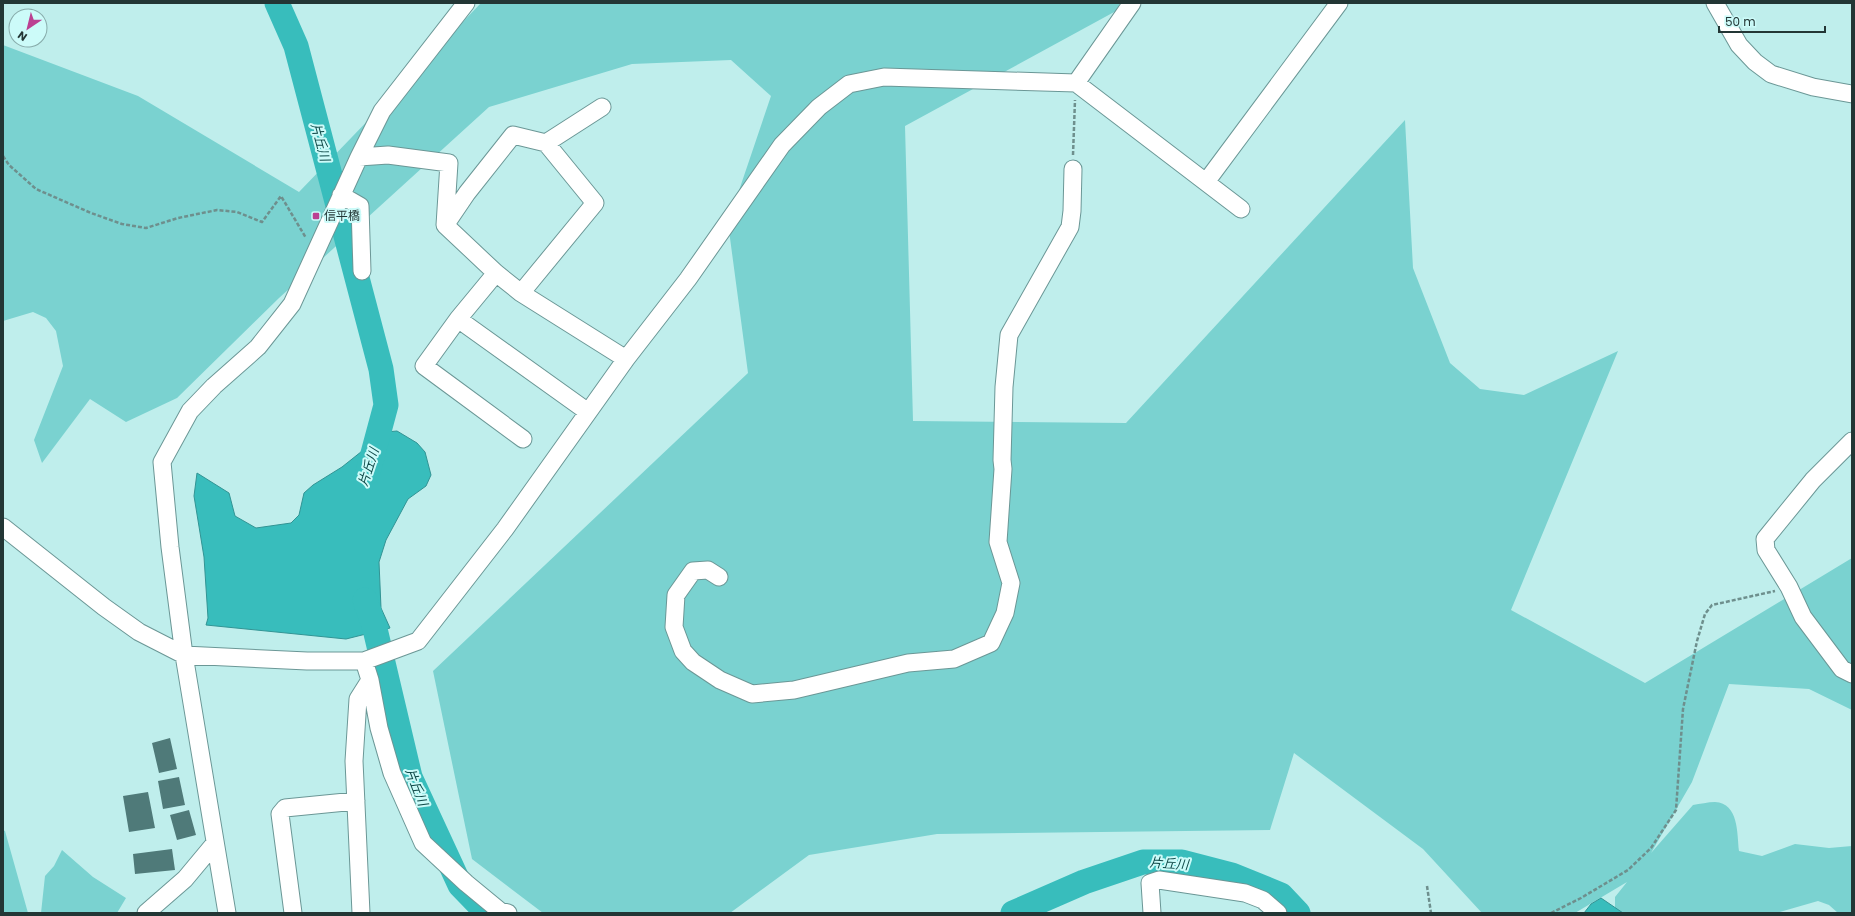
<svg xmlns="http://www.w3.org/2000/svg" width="1855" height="916" viewBox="0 0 1855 916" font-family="Poppins,'Noto Sans JP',sans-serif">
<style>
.green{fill:#7ad2d0}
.water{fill:#38bdbc;stroke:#329494}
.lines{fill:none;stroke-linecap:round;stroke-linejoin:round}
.river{stroke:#38bdbc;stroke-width:25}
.building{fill:#4f7a79}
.minor-casing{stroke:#6b9796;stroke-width:19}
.path{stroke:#6e8f8d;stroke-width:2.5;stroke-dasharray:4 2;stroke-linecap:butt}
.minor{stroke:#fff;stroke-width:17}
.poi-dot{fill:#bb4092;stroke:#ccfbf9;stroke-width:1.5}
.labels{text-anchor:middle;stroke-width:4;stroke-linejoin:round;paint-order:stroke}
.poi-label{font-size:12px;fill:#233635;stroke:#ccfbf9;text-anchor:start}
.water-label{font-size:13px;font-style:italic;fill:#0f4948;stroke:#ccfbf9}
</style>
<rect width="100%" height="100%" fill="#bfeeec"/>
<path class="green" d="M481 3H1120L1116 11 905 126 913 421 1126 423 1405 120 1413 268 1450 363 1480 389 1524 395 1618 351 1511 610 1645 683 1852 558V710L1809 689 1729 684 1692 782 1651 853 1693 805C1700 804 1708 802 1715 802 1739 803 1737 834 1739 851L1762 856 1795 844 1829 848 1852 846V913H1838L1829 905 1818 901 1776 913H1623L1615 909V897L1627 882 1575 913H1482L1423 849 1294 753 1270 830 937 834 809 855 730 913H543L472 859 433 671 748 373 728 223 771 96 731 60 632 64 489 107 279 298 177 398 126 422 90 399 42 463 34 440 63 366 56 331 46 318 33 312 3 321V45L138 96 299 192Z
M3 830 5 831 28 913H3Z
M62 850 93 877 126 898 117 913H41L45 876 54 866Z"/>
<path class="water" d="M397 431 417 443 425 452 431 475 426 486 408 499 386 540 379 562 381 608 390 628 346 639 206 625 208 618 204 557 194 496 197 473 229 493 235 516 256 528 291 523 299 515 304 493 313 485 342 467 386 432Z
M1601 898 1623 913H1584L1591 904Z"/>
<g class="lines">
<path class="river" d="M277 3 296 46 381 369 386 405 368 472
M365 600 375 629 410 777 460 885 487 913
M1013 913 1084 882 1143 862H1182L1232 875 1281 895 1298 913"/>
</g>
<path class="building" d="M170 738 177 769 159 773 152 743Z
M179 777 185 805 163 809 158 781Z
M148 792 155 828 129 832 123 796Z
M189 810 196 835 177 840 170 815Z
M172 849 175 870 135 874 133 854Z"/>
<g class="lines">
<g class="minor-casing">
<path id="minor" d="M1715 3 1739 45 1755 62 1771 74 1813 87 1852 94
M1076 83 1132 3
M546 143 602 107
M359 157 388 155 449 163 445 225 496 273 521 293 626 359
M1206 182 1339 3
M341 195 360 206 362 271
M446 224 467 193 513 135 546 143 595 203 521 293
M496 273 458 319 424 366 523 439
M458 319 588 412
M1852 441 1813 480 1765 539 1766 550 1789 587 1803 617 1842 669 1852 674
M3 527 104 607 139 632 184 655 307 661H364L418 641 505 529 626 359 688 279 782 145 819 107 849 84 884 77 1076 83 1241 209
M719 577 708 570 693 571 676 595 674 627 683 651 693 662 720 680 752 694 794 690 908 663 954 659 991 643 1005 613 1011 583 998 542 1003 469 1002 460 1004 387 1009 335 1070 227 1072 211 1073 169
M364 661 370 680 379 728 392 773 423 843 466 883 500 911 508 913
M146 913 185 879 215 843
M227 913 184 655 170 547 162 462 190 411 214 386 258 347 292 304 359 157 382 111 466 3
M293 913 280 814 285 808 356 801
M361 913 354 761 358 699 370 680
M1152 913 1150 883 1159 880 1245 893 1263 900 1278 913"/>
</g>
<path class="path" d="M1073 155 1075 100
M3 156 9 165 36 189 91 213 122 224 146 228 178 218 217 210 237 212 262 222 281 196 306 238
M1427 886 1431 913
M1551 913 1581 898 1628 870 1651 848 1676 810 1683 709 1697 641 1705 614 1712 605 1775 591"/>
<use href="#minor" class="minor"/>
</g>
<rect class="poi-dot" x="312" y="212" width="8" height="8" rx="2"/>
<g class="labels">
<g class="poi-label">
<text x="324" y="220">信平橋</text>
</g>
<g class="water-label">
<text transform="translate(321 142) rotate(75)" y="5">片丘川</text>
<text transform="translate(368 467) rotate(-72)" y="5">片丘川</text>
<text transform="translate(417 787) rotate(69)" y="5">片丘川</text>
<text transform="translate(1169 863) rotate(4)" y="5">片丘川</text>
</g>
</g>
<rect width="1855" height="916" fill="none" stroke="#233635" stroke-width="8"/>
<g transform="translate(28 28) rotate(215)"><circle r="19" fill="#ccfbf9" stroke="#88acab"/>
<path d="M0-3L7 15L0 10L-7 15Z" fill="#bb4092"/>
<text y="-6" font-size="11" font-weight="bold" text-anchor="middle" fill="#233635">N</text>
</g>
<path d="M1719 26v6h106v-6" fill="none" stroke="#233635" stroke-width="2"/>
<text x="1725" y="26" font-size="12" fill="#233635" stroke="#ccfbf9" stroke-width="3" paint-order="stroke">50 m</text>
</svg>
